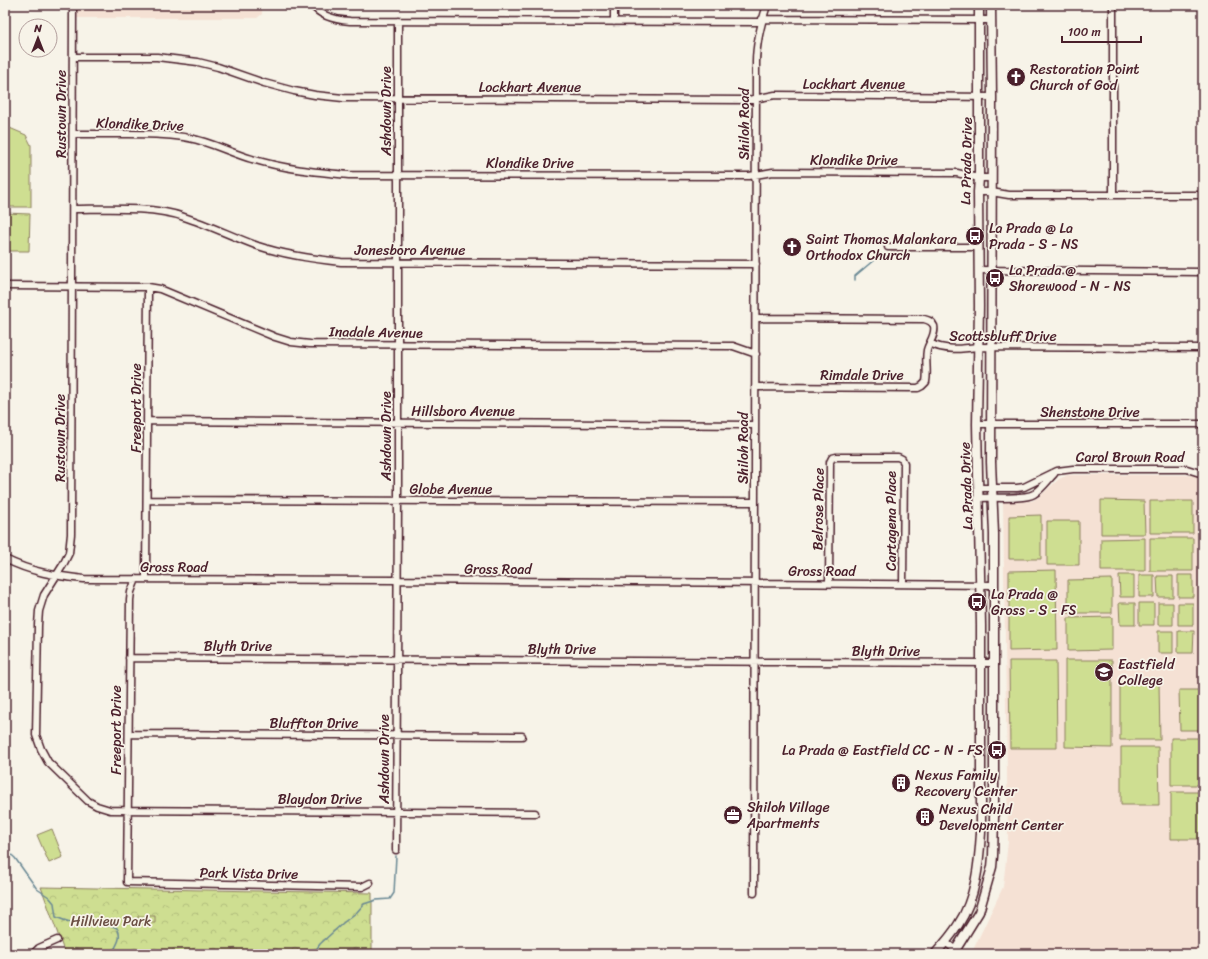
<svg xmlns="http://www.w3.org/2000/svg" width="1208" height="959" viewBox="0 0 1208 959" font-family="Sriracha,sans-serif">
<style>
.built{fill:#f5e1d4}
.park{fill:url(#park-crowns);stroke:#8c7e5e}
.garden{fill:#cede91;stroke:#8c7e5e}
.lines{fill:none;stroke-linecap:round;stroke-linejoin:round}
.stream{stroke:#698894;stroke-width:1.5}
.minor-casing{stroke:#4a1f2b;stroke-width:9}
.major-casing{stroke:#4a1f2b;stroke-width:11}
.minor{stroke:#f7f3e8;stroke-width:6}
.major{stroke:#f7f3e8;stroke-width:8}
.labels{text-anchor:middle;stroke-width:3.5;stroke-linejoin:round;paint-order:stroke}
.poi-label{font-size:14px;fill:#4a1f2b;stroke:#f7f3e8;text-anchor:start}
.street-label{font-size:14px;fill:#4a1f2b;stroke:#f7f3e8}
.park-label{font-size:14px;fill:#6b4f44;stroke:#f7f3e8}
</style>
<defs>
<pattern id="park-crowns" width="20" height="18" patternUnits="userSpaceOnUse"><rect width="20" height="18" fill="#cede91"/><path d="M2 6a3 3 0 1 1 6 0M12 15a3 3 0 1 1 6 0" fill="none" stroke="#b2be7d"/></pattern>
</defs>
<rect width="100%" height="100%" fill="#f7f3e8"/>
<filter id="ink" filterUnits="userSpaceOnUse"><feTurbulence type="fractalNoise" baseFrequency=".025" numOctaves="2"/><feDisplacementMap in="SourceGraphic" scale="8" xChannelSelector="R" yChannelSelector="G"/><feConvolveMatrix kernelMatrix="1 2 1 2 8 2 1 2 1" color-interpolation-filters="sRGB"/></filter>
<g filter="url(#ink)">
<path class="built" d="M77 5H262V14L257 18H77Z
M1068 475H1185L1203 476V954H977L973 950 1003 887 1008 842 1003 502 1032 501 1039 497 1059 479Z"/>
<path class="park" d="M41 887 372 893V954H65Z"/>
<path class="garden" d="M5 126 26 135 31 145V207H5Z
M5 213 30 214 29 251H5Z
M1101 500 1144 501 1145 534H1101Z
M1150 501H1193V533H1150Z
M1041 515V559H1009V516Z
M1047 521H1079V565H1047Z
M1145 538V571H1101V539Z
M1150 538H1193V571H1150Z
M1056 570 1057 650 1009 651V571Z
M1119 575H1134V597H1120Z
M1139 575H1154V597H1139Z
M1178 575H1193V597H1178Z
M1157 576H1173V597H1158Z
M1112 579V613H1068V580Z
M1119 603H1135V625H1120Z
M1139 603H1154V625H1139Z
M1158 603H1173V625H1158Z
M1178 603H1193V625H1178Z
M1112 617V650L1068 651V618Z
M1158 631H1173V653H1158Z
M1178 631H1194L1193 653H1178Z
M1065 660H1112V748L1065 747Z
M1009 661H1056L1057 748H1010Z
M1120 682H1159L1160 740H1120Z
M1179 690H1203V730H1180Z
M1171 738H1203V785H1171Z
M1121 747H1158L1159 805H1121Z
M1171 792H1203V839H1171Z
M52 829 63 857 49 863 37 835Z
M138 916H155V923H138Z"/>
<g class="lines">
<path class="stream" d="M855 280V276L881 254
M5 849 15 858 37 889 49 897 54 903 56 917C65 921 76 924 86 925 97 926 107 923 117 928 123 938 116 945 112 954
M313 954 320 944 343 923 357 912 364 904 376 900 390 899 394 893 396 856"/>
<g class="minor-casing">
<path id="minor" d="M73 5 71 534 69 553 63 565 44 595 39 611 38 625 36 735 41 749 48 762 88 801 97 806 110 810 535 813
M312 5C321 17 336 20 350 21L761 22
M762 19 991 20
M614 22V5
M73 57H157L198 62 218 67 264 83 294 91 315 95 343 98 748 100 775 95 992 97
M73 134C91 134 110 134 128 134 148 134 169 134 189 138 211 142 231 153 252 159 284 169 316 172 349 175L749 176 773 172 957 173 979 178H992
M978 192H991L1009 195H1203
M1113 195V5
M73 209C106 209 153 206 184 217 209 225 233 237 258 246 285 255 313 259 341 262L756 264
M888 247H978
M979 270 1203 272
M5 286 148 287 160 289 275 337 291 342 310 344 733 346 756 354
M930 343C944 351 962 349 977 347L1203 348
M755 387 918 388 922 386 926 382C928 371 925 361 927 350 929 342 936 335 934 326 932 321 928 320 924 319L756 318
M147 421 755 425
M977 424H1203
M978 488H1017L1024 487 1057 471 1073 469H1187L1203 474
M979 498C992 497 1023 500 1034 494 1042 489 1048 480 1054 474
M147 500 755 502
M5 559C31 572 55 576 84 579L397 580 994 585
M146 578 148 287
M136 579 131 592 130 600 127 882 362 887 370 883
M829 583 830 462 832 458 836 457H898L902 459 904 463 903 584
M129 658 994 663
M129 734 522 736
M396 850 398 501V21
M754 893 756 62C756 42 761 24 767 5
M945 942 961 954
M33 954 39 948 57 940"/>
</g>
<g class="major-casing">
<path id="major" d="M935 954C943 945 952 935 958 925 976 898 979 864 981 833V625L977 424 979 306 978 192 979 178V5
M953 954 979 912 988 881 992 867 993 856 994 817V534L991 462 992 97 991 5"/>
</g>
<use href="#minor" class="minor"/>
<use href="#major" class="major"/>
</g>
</g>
<defs>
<g id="church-disc" transform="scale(1)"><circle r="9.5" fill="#4a1f2b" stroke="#f7f3e8"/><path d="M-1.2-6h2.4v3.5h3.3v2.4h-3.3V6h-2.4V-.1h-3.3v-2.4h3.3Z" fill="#fff"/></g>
<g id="bus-disc" transform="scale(1)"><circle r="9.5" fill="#4a1f2b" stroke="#f7f3e8"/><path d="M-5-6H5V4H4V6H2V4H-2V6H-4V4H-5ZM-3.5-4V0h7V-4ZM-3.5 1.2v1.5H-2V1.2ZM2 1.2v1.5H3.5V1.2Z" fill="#fff"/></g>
<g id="university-disc" transform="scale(1)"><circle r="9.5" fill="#4a1f2b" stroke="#f7f3e8"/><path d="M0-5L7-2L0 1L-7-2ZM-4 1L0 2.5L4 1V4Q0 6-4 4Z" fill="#fff"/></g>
<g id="building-disc" transform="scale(1)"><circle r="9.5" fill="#4a1f2b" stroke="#f7f3e8"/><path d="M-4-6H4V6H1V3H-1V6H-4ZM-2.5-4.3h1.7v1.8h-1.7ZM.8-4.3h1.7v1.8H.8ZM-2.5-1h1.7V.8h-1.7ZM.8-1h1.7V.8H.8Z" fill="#fff"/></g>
<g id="office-disc" transform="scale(1)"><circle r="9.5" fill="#4a1f2b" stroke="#f7f3e8"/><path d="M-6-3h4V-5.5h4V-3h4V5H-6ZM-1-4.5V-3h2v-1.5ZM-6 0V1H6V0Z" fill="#fff"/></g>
</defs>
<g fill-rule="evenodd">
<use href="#church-disc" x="1016" y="77"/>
<use href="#bus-disc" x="975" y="236"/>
<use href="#church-disc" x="792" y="247"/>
<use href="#bus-disc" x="995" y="278"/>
<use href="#bus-disc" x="977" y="602"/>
<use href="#university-disc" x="1104" y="672"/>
<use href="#bus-disc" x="997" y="750"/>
<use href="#building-disc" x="901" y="783"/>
<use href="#office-disc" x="733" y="815"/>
<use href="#building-disc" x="925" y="817"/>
</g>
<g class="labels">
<g class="poi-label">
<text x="1030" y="74">Restoration Point<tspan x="1030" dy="16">Church of God</tspan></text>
<text x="989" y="233">La Prada @ La<tspan x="989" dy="16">Prada - S - NS</tspan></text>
<text x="806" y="244">Saint Thomas Malankara<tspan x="806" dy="16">Orthodox Church</tspan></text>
<text x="1009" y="275">La Prada @<tspan x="1009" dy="16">Shorewood - N - NS</tspan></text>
<text x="991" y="599">La Prada @<tspan x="991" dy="16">Gross - S - FS</tspan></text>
<text x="1118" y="669">Eastfield<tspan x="1118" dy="16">College</tspan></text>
<text x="983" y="755" text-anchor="end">La Prada @ Eastfield CC - N - FS</text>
<text x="915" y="780">Nexus Family<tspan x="915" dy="16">Recovery Center</tspan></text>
<text x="747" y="812">Shiloh Village<tspan x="747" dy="16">Apartments</tspan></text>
<text x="939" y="814">Nexus Child<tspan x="939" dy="16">Development Center</tspan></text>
</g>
<g class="street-label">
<text x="854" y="89">Lockhart Avenue</text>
<text x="530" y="92">Lockhart Avenue</text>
<text transform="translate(386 111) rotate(-90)" y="5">Ashdown Drive</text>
<text transform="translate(61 114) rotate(-90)" y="5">Rustown Drive</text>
<text transform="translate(140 124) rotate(2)" y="5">Klondike Drive</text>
<text transform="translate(744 124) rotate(-90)" y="5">Shiloh Road</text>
<text x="854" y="165">Klondike Drive</text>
<text transform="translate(966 161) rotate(-89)" y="5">La Prada Drive</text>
<text x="530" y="168">Klondike Drive</text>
<text x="410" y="255">Jonesboro Avenue</text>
<text transform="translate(376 332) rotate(1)" y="5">Inadale Avenue</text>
<text x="1003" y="341">Scottsbluff Drive</text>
<text x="862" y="380">Rimdale Drive</text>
<text transform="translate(136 408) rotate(-90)" y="5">Freeport Drive</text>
<text x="463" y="416">Hillsboro Avenue</text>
<text x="1090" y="417">Shenstone Drive</text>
<text transform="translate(386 436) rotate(-90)" y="5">Ashdown Drive</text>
<text transform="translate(60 438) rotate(-90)" y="5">Rustown Drive</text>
<text transform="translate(743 448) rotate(-90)" y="5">Shiloh Road</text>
<text x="1130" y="462">Carol Brown Road</text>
<text transform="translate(966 486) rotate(-92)" y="5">La Prada Drive</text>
<text x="451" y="494">Globe Avenue</text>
<text transform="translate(818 509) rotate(-89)" y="5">Belrose Place</text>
<text transform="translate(891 521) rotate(-90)" y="5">Cartagena Place</text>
<text x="174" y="572">Gross Road</text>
<text x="498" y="574">Gross Road</text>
<text x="822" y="576">Gross Road</text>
<text x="238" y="651">Blyth Drive</text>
<text x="562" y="654">Blyth Drive</text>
<text x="886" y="656">Blyth Drive</text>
<text x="314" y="728">Bluffton Drive</text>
<text transform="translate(116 730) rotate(-90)" y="5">Freeport Drive</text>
<text transform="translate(384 759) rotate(-90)" y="5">Ashdown Drive</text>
<text x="320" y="804">Blaydon Drive</text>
<text transform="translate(249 873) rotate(1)" y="5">Park Vista Drive</text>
</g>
<g class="park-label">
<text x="111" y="926">Hillview Park</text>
</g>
</g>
<rect width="1208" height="959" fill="none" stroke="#f7f3e8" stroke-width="20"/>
<rect x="10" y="10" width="1188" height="939" fill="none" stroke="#4a1f2b" stroke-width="1.5" filter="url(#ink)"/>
<g transform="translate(38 38)"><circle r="19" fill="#f7f3e8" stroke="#b29e9c"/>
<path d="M0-3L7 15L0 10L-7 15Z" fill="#4a1f2b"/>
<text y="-6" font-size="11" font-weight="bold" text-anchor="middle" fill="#4a1f2b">N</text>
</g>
<path d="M1062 36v6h79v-6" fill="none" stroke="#4a1f2b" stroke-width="2"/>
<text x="1068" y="36" font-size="12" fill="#4a1f2b" stroke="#f7f3e8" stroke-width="3" paint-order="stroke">100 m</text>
</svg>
